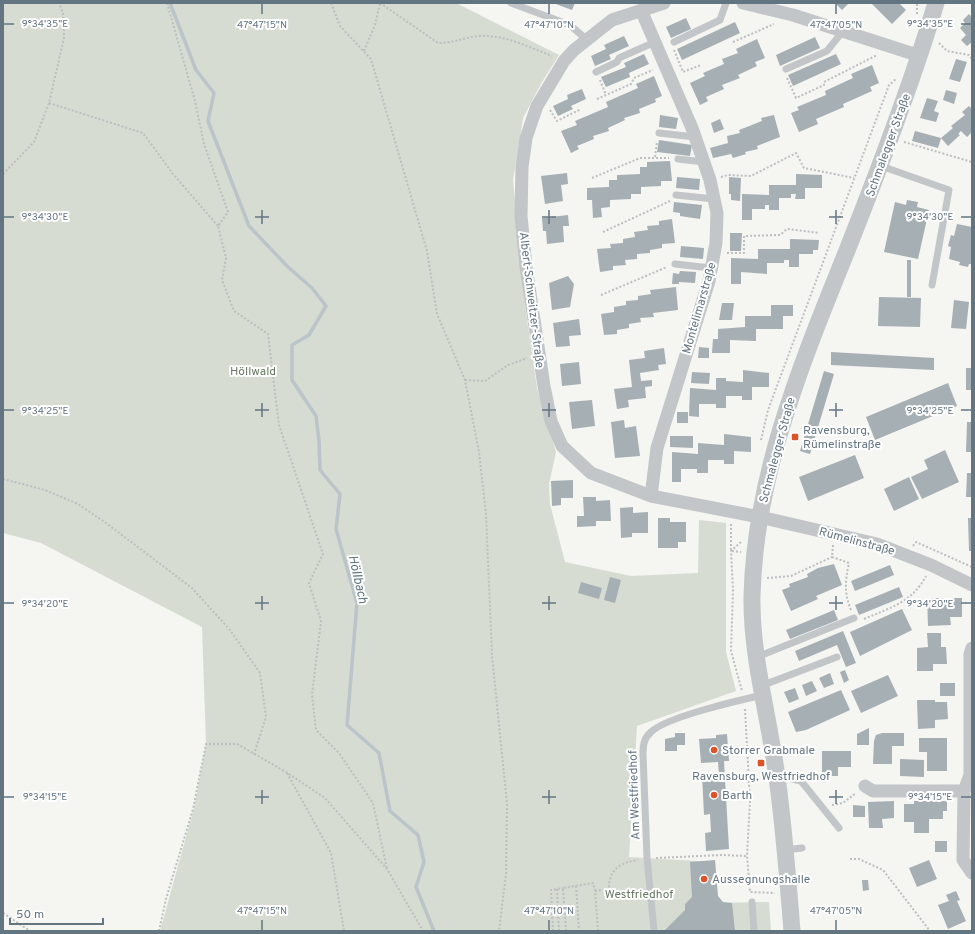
<svg xmlns="http://www.w3.org/2000/svg" width="975" height="934" viewBox="0 0 975 934" font-family="Overpass,sans-serif">
<style>
.green{fill:#d6dcd2}
.lines{fill:none;stroke-linecap:round;stroke-linejoin:round}
.stream{stroke:#bac4c9;stroke-width:3.5}
.building{fill:#a6afb4}
.path{stroke:#bcbec0;stroke-width:2;stroke-dasharray:2 2;stroke-linecap:butt}
.service{stroke:#c2c6c9;stroke-width:7}
.minor{stroke:#c2c6c9;stroke-width:13}
.tertiary{stroke:#c2c6c9;stroke-width:17}
.ticks{fill:none;stroke:#647582;stroke-width:1.5}
.poi-dot{fill:#df5127;stroke:#fff;stroke-width:1.5}
.labels{text-anchor:middle;stroke-width:4;stroke-linejoin:round;paint-order:stroke}
.street-label{font-size:12px;fill:#647582;stroke:#fff}
.park-label{font-size:12px;fill:#687963;stroke:#fff}
.poi-label{font-size:12px;fill:#647582;stroke:#fff;text-anchor:start}
.water-label{font-size:13px;font-style:italic;fill:#60777f;stroke:#fff}
.ticks-label{font-size:10px;text-anchor:middle;fill:#647582;stroke:#fff;stroke-width:4;stroke-linejoin:round;paint-order:stroke}
</style>
<rect width="100%" height="100%" fill="#f5f5f1"/>
<path class="green" d="M3 3H456L559 55 542 82 523 118 513 180 526 313 537 388 556 452 549 484 550 504 565 562 631 576 698 573 699 520 726 523V652L736 691 637 726 629 857 715 862 718 903 769 902 771 931H160L194 808 206 744 202 627 41 543 3 533Z"/>
<g class="lines">
<path class="stream" d="M170 3 196 70 214 93 208 121 249 226 288 267 312 288 326 306 309 335 292 345V380L316 416 319 441 320 470 340 494 336 529 357 603 347 725 379 753 390 811 418 835 424 862 416 887 434 931"/>
</g>
<path class="building" d="M553 3H575L572 10Z
M835 3H849L842 10Z
M871 3H899L906 10 892 24Z
M969 14 972 17V42L967 46 961 40 966 35 960 28 965 23 963 20Z
M686 18 691 29 671 38 666 27Z
M735 22 740 33 682 60 677 49Z
M624 36 629 46 609 55 611 59 595 66 591 56 606 49 604 45Z
M815 37 820 48 780 66 776 55Z
M757 39 765 58 755 62 757 66 738 75 740 78 722 85 724 89 706 97 708 101 700 105 690 83 705 76 703 73 724 64 722 59 738 53 736 49Z
M644 54 649 64 629 73 630 77 606 87 601 77 626 67 624 63Z
M836 54 841 64 793 86 788 75Z
M956 59 967 62 960 82 949 79Z
M872 65 879 83 870 87 872 91 843 104 844 107 816 119 818 124 799 132 791 113 799 110 797 107 826 95 825 91 853 78 851 74Z
M654 76 662 96 655 99 656 102 639 109 640 113 624 118 625 120 608 128 609 131 593 136 594 139 577 146 579 149 571 153 561 131 577 125 575 121 608 107 606 102 638 88 636 84Z
M582 89 586 99 571 106 573 109 558 116 553 106 568 99 567 95Z
M946 90 957 93 954 104 943 100Z
M927 98 938 101 934 111 939 113 936 122 920 118Z
M969 106 972 109V132L967 137 961 131 958 134 960 135 948 146 941 138 953 128 951 126 965 115 962 112Z
M660 115 678 118 676 129 659 127Z
M774 115 780 137 757 146 758 149 745 152 746 154 733 158 731 154 713 158 710 148 728 143 727 136 740 133 739 130 762 121 761 118Z
M720 119 724 129 714 133 711 123Z
M915 131 941 138 938 148 912 141Z
M659 140 692 145 690 156 657 152Z
M670 161 672 181H661V186L641 187V194H631V199L610 200V207L601 208 602 217 593 218 592 200H587V188L609 187V180H617V175L640 174V167H647V162Z
M567 173 568 184 561 185 563 201 545 204 541 176Z
M796 174 822 175V188H805V199H795L796 194H791V198H779V210H769V205H765V209H752V220H742V194L769 195V185H796Z
M677 177 700 179 699 190 676 188Z
M729 177 741 178 740 201 731 200V194H729Z
M907 200 918 202 917 207 929 210 918 259 884 252 895 202 906 205Z
M674 202 702 205 700 219 680 216V213L673 212Z
M568 215 569 226H563L564 242 547 244 546 231H543L542 218Z
M672 219 675 243 662 244V248L650 250V253L637 254V259L625 260 626 265 613 266V270L600 272 597 249 611 248 610 244 623 243V239L635 237 634 232 648 230 647 226 659 225V221Z
M957 224 972 227V264H969L968 267 959 265 960 262 949 259 951 247 948 246 951 235 954 236Z
M730 233H742L741 251H730Z
M790 239 819 240 818 250H813V254H799V267H789V260H784V263H767V274L741 272V284H731V258L758 259V249H790Z
M681 246 704 248 703 259 680 257Z
M907 260H911V297H907Z
M680 271 696 272 695 283 679 282V284H672L673 273 679 274Z
M568 276 574 284 570 307 552 310 549 283Z
M676 287 678 310 653 313 654 317 640 318 641 322 629 324V328L617 330V334L604 335 601 314 614 312V307L626 305V301L638 300V296L651 294 650 290Z
M879 297 921 298 920 327 878 326Z
M954 300 969 302 966 329 951 328Z
M722 303H734L732 320H719Z
M771 305H793V316H783V329H756V341L730 340V353H712L713 339H718V329L745 327V316H771Z
M579 319 581 335 569 336 570 346 556 347 553 323Z
M699 347 709 348V358H698Z
M664 348 666 364 658 365 659 370 640 373 641 381 652 380V386L645 387 646 398 628 400 629 407 617 409 614 389 632 387 629 360 645 358 644 351Z
M831 352 934 358V370L831 365Z
M579 362 581 384 562 386 560 364Z
M966 368H972V390H966Z
M743 370 769 373V387H752V400H742V396H726V408H716V404H699V417L689 416 690 388 716 390V378H726V381L743 382Z
M824 371 834 374 810 454 800 451Z
M692 372 710 373 709 384 691 383Z
M948 383 957 406 875 440 866 417Z
M592 400 595 426 572 429 569 402Z
M677 412H688V423H677Z
M624 420 625 428 636 426 640 456 615 458 611 422Z
M967 422H972V452H966Z
M724 434 751 437V452L734 451V464H724V460H708V473H697V469H681V482H672V452L698 454V443L724 445Z
M670 436H693V448L670 447Z
M945 450 959 482 922 499 911 477 928 469 924 460Z
M855 455 864 478 808 501 799 477Z
M967 473H972V497H966Z
M909 477 919 499 894 511 884 489Z
M573 480V498H561V505L552 506 551 481Z
M583 497H596V501L610 500 611 521H596V526L577 527V516H584Z
M633 507V513L648 512V533H632V537L621 538 620 508Z
M658 518H670V522H686V542H678V548H658Z
M968 518H972V551H969Z
M834 564 842 585 816 596 818 599 791 611 782 590 790 587 789 584 808 577 807 574 818 568Z
M890 565 894 575 855 591 851 581Z
M610 577 621 580 615 603 604 600Z
M581 582 602 588 599 599 578 593Z
M899 587 903 597 859 615 855 605Z
M927 598H962V617H950L951 625 928 626Z
M902 609 912 630 860 656 850 632Z
M834 610 838 620 790 639 786 630Z
M843 631 856 663 846 667 837 645 799 661 795 651Z
M927 633H941V647H946L947 664H933V671H917V648L928 647Z
M845 670 849 680 844 683 840 672Z
M830 673 834 684 824 688 819 678Z
M888 675 898 696 861 713 851 691Z
M812 681 817 691 806 696 802 685Z
M940 683H955V696H940Z
M795 688 799 699 789 703 784 692Z
M841 690 850 710 806 730 796 732 788 712Z
M917 700H935V702H947L948 719 935 720V728L918 729Z
M869 728V745H857V734Z
M675 733H685V745H677V751H665V739L675 737Z
M882 733H904V746H892V764H873L874 741 876 735Z
M727 734 729 761H724L729 849 706 851 705 833 711 832 710 814 704 815 702 775H719L718 762 701 763 699 739 716 738V735Z
M919 738H947V771H927V752H919Z
M822 751H851V767H838V776H822Z
M900 759 924 760V777L900 776Z
M894 801V818L882 819 883 828H869L868 802Z
M914 801H947V811H943V819H929V833H914V822H904V804H914Z
M853 805 865 806V817H853Z
M935 841H947V852H935Z
M715 860 718 896 723 902 732 903 735 931H664L685 910V904L692 897 690 862Z
M929 860 937 879 917 887 909 868Z
M862 880H868L869 890 863 891Z
M956 891 960 900 957 901 966 921 948 929 938 905 949 901 946 895Z"/>
<g class="lines">
<path class="path" d="M167 3 195 101 204 144 228 212 218 226 226 258 222 280 234 311 268 334 279 425 323 554 309 583 321 621 312 695 316 730 339 753 373 803 387 869
M331 3 340 26 371 59 427 251 437 314 465 380 479 452 486 514 492 655 507 804 506 874 499 931
M380 3 438 43C452 43 464 38 478 36 504 34 528 47 552 56
M917 14V3
M733 42 774 24
M939 43 947 51 969 55 972 59
M674 50 683 72 701 65
M364 51 375 25 380 3
M787 78 796 98 824 85V82L877 55
M600 80 606 95
M597 99 631 84 634 78 653 70
M49 103 143 133 173 174 218 226
M550 110 557 121 581 109
M904 142 972 162
M655 157 657 142
M3 174 34 142 49 103 64 38 63 13 59 3
M721 177 728 175 751 176 796 153 804 168 854 178
M592 178 640 158H669
M603 232 670 201
M727 253H744V236L780 235 787 229 819 233
M601 295 667 267
M465 380 485 381 508 365 527 358
M761 440 768 410 889 85 896 79
M3 479 45 490 78 504 106 523 192 588 230 630 260 673 266 717 254 754
M731 524V551L741 552
M741 542 731 551 733 590 731 651 742 691
M833 545 832 557 849 563C845 581 844 593 851 610
M913 546 916 542 972 567
M767 578 791 576 832 557
M906 600 911 608
M864 619C889 608 912 603 926 576
M745 709 750 801 747 856 750 892 775 893
M287 773 331 853 344 931
M832 805 843 803 856 793
M656 858 722 855 747 856
M850 859H859L883 870 930 931
M576 886 579 931
M557 889 559 931
M3 913 30 931
M159 931 166 899 193 809 206 744H237L286 772 325 798 387 869 423 931
M553 931 551 890 563 888
M566 931 563 888 593 883 595 891
M598 931 595 891 609 889C608 870 621 862 638 860"/>
<path class="service" d="M511 3 570 25 586 39
M674 42 720 20 726 3
M786 69 827 51 843 31
M596 72 617 62 619 58 655 42
M659 133 695 137
M678 159 704 162
M881 166 949 190 932 285
M676 195 714 199
M675 264 711 268
M757 657 854 618
M761 686 837 657
M777 779 788 778 801 781 839 828
M785 850 802 848
M752 902 754 931
M654 931 647 858 643 754C643 745 644 738 651 732 666 717 740 700 763 695"/>
<path class="minor" d="M664 3 612 20 574 50 564 61 537 106 526 138 522 167 521 216 526 267 544 386 551 421 562 446 591 473 651 496 760 517 877 544 931 565 972 585
M743 3 793 15 920 56
M641 10 692 128 710 180 717 213 716 243 709 281 657 448 651 496
M865 786 873 791H964L970 775V654L972 648
M964 791 963 860 972 873"/>
<path class="tertiary" d="M792 931C788 880 784 828 777 777 769 717 751 656 752 596 755 473 803 360 848 248 880 167 911 86 936 3"/>
</g>
<path class="ticks" d="M262 4V14M549 4V14M836 4V14M4 24H14M961 24H971M262 210V224M549 210V224M836 210V224M4 217H14M255 217H269M542 217H556M829 217H843M961 217H971M262 403V417M549 403V417M836 403V417M4 410H14M255 410H269M542 410H556M829 410H843M961 410H971M262 596V610M549 596V610M836 596V610M4 603H14M255 603H269M542 603H556M829 603H843M961 603H971M262 790V804M549 790V804M836 790V804M4 797H14M255 797H269M542 797H556M829 797H843M961 797H971M262 920V930M549 920V930M836 920V930"/>
<g class="poi-dot">
<rect x="791" y="433" width="8" height="8" rx="2"/>
<circle cx="714" cy="750" r="4"/>
<rect x="757" y="759" width="8" height="8" rx="2"/>
<circle cx="714" cy="795" r="4"/>
<circle cx="704" cy="879" r="4"/>
</g>
<g class="labels">
<g class="street-label">
<text transform="translate(888 145) rotate(-70)" y="4">Schmalegger Straße</text>
<text transform="translate(532 300) rotate(83)" y="4">Albert-Schweitzer-Straße</text>
<text transform="translate(699 308) rotate(-74)" y="4">Montelimarstraße</text>
<text transform="translate(777 450) rotate(-75)" y="4">Schmalegger Straße</text>
<text transform="translate(857 541) rotate(15)" y="4">Rümelinstraße</text>
<text transform="translate(634 795) rotate(-92)" y="4">Am Westfriedhof</text>
</g>
<g class="park-label">
<text x="253" y="375">Höllwald</text>
<text x="639" y="898">Westfriedhof</text>
</g>
<g class="poi-label">
<text x="803" y="434">Ravensburg,<tspan x="803" dy="14">Rümelinstraße</tspan></text>
<text x="722" y="754">Storrer Grabmale</text>
<text x="761" y="780" text-anchor="middle">Ravensburg, Westfriedhof</text>
<text x="722" y="799">Barth</text>
<text x="712" y="883">Aussegnungshalle</text>
</g>
<g class="water-label">
<text transform="translate(359 579) rotate(77)" y="5">Höllbach</text>
</g>
</g>
<g class="ticks-label">
<text x="930" y="27">9°34'35"E</text>
<text x="45" y="27">9°34'35"E</text>
<text x="262" y="28">47°47'15"N</text>
<text x="549" y="28">47°47'10"N</text>
<text x="836" y="28">47°47'05"N</text>
<text x="930" y="220">9°34'30"E</text>
<text x="45" y="220">9°34'30"E</text>
<text x="930" y="414">9°34'25"E</text>
<text x="45" y="414">9°34'25"E</text>
<text x="930" y="607">9°34'20"E</text>
<text x="45" y="607">9°34'20"E</text>
<text x="930" y="800">9°34'15"E</text>
<text x="45" y="800">9°34'15"E</text>
<text x="262" y="914">47°47'15"N</text>
<text x="549" y="914">47°47'10"N</text>
<text x="836" y="914">47°47'05"N</text>
</g>
<rect width="975" height="934" fill="none" stroke="#647582" stroke-width="8"/>
<path d="M10 918v6h93v-6" fill="none" stroke="#647582" stroke-width="2"/>
<text x="16" y="918" font-size="12" fill="#647582" stroke="#ffffff" stroke-width="3" paint-order="stroke">50 m</text>
</svg>
